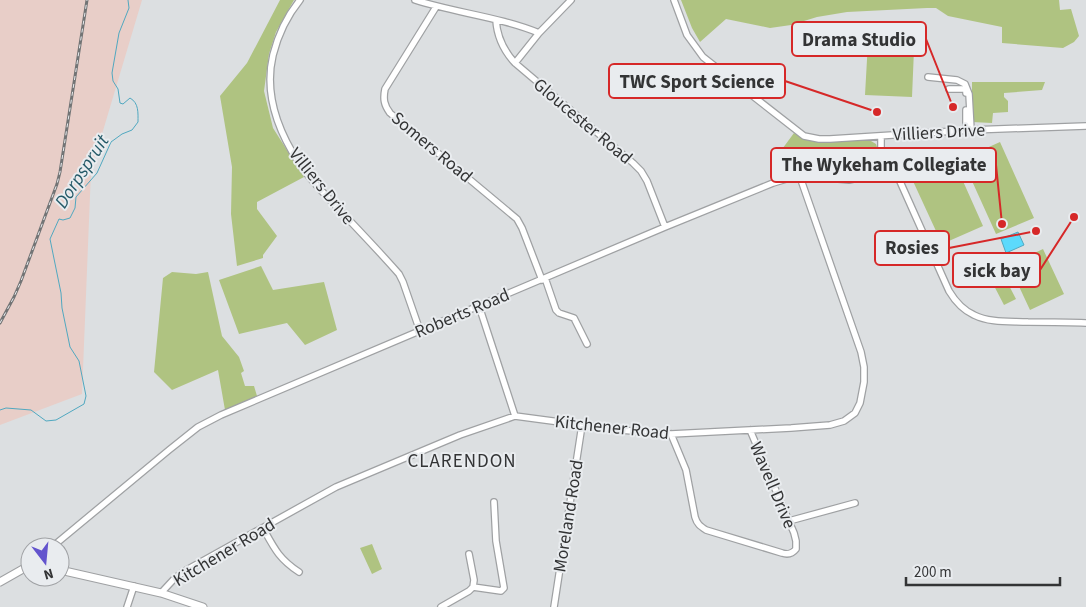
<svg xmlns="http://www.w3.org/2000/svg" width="1086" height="607" viewBox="0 0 1086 607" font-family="'Source Sans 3',sans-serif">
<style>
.commercial{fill:#e8cec8}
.green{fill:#afc381}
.water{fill:#5cdafc;stroke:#50a8c0}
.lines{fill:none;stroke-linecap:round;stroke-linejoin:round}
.stream{stroke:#50a8c0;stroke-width:1}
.minor-casing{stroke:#9fa1a3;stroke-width:8}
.tertiary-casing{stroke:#9fa1a3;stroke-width:9}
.minor{stroke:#fff;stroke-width:5.5}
.tertiary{stroke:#fff;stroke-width:7}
.rail-casing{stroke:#727475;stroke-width:3}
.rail{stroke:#e9ecef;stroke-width:1;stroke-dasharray:4;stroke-linecap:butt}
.labels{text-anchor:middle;stroke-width:4;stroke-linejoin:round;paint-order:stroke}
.street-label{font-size:18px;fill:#333435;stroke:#e9ecef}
.water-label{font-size:19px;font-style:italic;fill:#255a68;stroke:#e9ecef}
.neighbourhood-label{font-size:19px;letter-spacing:1px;fill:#333435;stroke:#e9ecef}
.leader{fill:none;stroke:#d62828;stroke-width:2}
.callout-dot{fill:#d62828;stroke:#e9ecef;stroke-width:2}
.callout{fill:#e9ecef;stroke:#d62828;stroke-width:2}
.callout-label{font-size:19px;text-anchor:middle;font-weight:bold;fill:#333435}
</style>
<rect width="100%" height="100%" fill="#dcdfe1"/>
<path class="commercial" d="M0 0H142L91 171 82 394 0 425Z"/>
<path class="green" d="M280 0H294L276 32 269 54 264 91 273 128 304 177 257 202V209L277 236 263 255V258L237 266 231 214 232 167 220 96 247 63Z
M681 0H1059L1060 10 1071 9 1079 36 1074 42 1063 48 1002 43V27L948 16 936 8H927L847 12 817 17 791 25 770 28 726 19 700 42 692 28Z
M869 24 915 26 912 97 865 95Z
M635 63 652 81 644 88 626 69Z
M972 82H1045L1042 90 1004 93V97L1008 101V112L993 113 992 123 972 122Z
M794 133 802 138 810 141H871L876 144 878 150 877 160 870 168 859 175 853 178 819 175 808 172 796 173 777 178V156Z
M1000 142 1034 218 996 234 962 159Z
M954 161 983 226 942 244 912 179Z
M1043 249 1064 294 1030 310 1009 265Z
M261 266 273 290 324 282 337 330 305 345 287 323 239 334 219 280Z
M172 272 196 274 208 272 222 336 239 357 244 371 241 373 245 386H254L257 396 225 410 218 370 172 390 154 372 163 278Z
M1003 274 1016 299 1004 305 991 280Z
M372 544 382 569 372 574 360 548Z"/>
<path class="water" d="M1018 232 1024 245 1006 253 1001 239Z"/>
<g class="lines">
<path class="stream" d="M0 410 6 408 31 410 46 421 56 420 84 404 86 396 79 361 70 347 62 308 61 293 50 239 59 219 63 220 70 218 75 208 76 197 97 173 111 142 122 134 132 130 138 122C138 113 139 103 130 98L123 104 120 103 118 89 113 81 112 73 119 33 129 8 128 0"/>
<g class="minor-casing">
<path id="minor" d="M300 0C287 16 278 35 273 55 264 93 278 131 299 163 308 177 320 189 331 201 354 225 377 249 399 274L403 282 420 331
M415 0C456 13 500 17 539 33
M674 0 687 35 703 57 804 136 819 139H830L971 130 1086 126
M436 7 385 89C383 99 384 105 390 113L517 219 522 228 542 280
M496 20C497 37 504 51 515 63L633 163 641 171 647 181 665 227
M515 63 539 33 571 0
M928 77 957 80 965 84 969 94 971 130
M949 89H966V93
M966 110V130
M881 154 898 177 949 291C955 301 963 310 974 315 990 323 1010 321 1028 322 1047 322 1067 322 1086 323
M545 278 556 310 559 313 574 318 587 344
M479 306 515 416
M671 434 686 470 695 517C697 524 700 526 706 530L782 553C788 555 792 554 796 549V541L794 533 750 430
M789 521 855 503
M263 528C274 548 279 559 299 572
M52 547 169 450 198 427 221 415 665 227 773 183 793 177 805 176 849 180 862 177 868 173 877 164 881 154V136
M473 587 501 591 504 588 496 541 494 502
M161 593 174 579 183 572 336 487 460 435 515 416 620 430 671 434 791 428 830 425 844 421 855 413 860 403 864 382V367L861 352 800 177
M127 607 134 586
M441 607 469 591 473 587 474 580 469 554
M554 607 582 425"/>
</g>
<g class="tertiary-casing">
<path id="tertiary" d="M60 570 161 593 203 607
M0 582 30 565"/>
</g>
<use href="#minor" class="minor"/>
<use href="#tertiary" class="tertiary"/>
<g class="rail-casing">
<path id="rail" d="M0 323 14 297 21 281 57 184 60 172 87 0"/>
</g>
<use href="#rail" class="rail"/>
</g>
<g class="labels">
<g class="street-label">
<text transform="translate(583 121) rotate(40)" y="6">Gloucester Road</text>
<text transform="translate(939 132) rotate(-3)" y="6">Villiers Drive</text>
<text transform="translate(432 147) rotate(40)" y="6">Somers Road</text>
<text transform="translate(322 186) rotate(51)" y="6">Villiers Drive</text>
<text transform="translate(462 313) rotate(-23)" y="6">Roberts Road</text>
<text transform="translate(612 427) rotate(6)" y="6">Kitchener Road</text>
<text transform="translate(773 485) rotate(67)" y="6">Wavell Drive</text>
<text transform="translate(568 516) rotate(-81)" y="6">Moreland Road</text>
<text transform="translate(224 552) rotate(-31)" y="6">Kitchener Road</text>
</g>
<g class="water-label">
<text transform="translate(81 171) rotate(-57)" y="7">Dorpspruit</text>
</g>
<g class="neighbourhood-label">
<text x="462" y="467">CLARENDON</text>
</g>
</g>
<path class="leader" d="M953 107L926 39M877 112L785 81M1002 224L996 165M1036 231L949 248M1074 217L1040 270"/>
<g class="callout-dot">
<circle cx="953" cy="107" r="5"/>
<circle cx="877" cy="112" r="5"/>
<circle cx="1002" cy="224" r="5"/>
<circle cx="1036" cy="231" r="5"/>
<circle cx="1074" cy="217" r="5"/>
</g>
<g class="callout">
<rect x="792" y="22" width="134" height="34" rx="5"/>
<rect x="609" y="64" width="176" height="34" rx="5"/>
<rect x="771" y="148" width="225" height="34" rx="5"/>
<rect x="875" y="231" width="74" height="34" rx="5"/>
<rect x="953" y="253" width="87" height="34" rx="5"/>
</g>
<g class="callout-label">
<text x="859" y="46">Drama Studio</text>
<text x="697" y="88">TWC Sport Science</text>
<text x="884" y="171">The Wykeham Collegiate</text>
<text x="912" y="254">Rosies</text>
<text x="997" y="277">sick bay</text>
</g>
<g transform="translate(45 562) rotate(164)"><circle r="24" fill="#e9ecef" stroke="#a0a2a5"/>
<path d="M0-4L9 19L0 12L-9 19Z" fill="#6354cd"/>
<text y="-8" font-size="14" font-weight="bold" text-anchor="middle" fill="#333435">N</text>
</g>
<path d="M906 577v8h154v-8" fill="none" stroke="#333435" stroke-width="2.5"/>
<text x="914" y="577" font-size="15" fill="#333435" stroke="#e9ecef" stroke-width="4" paint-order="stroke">200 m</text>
</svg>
